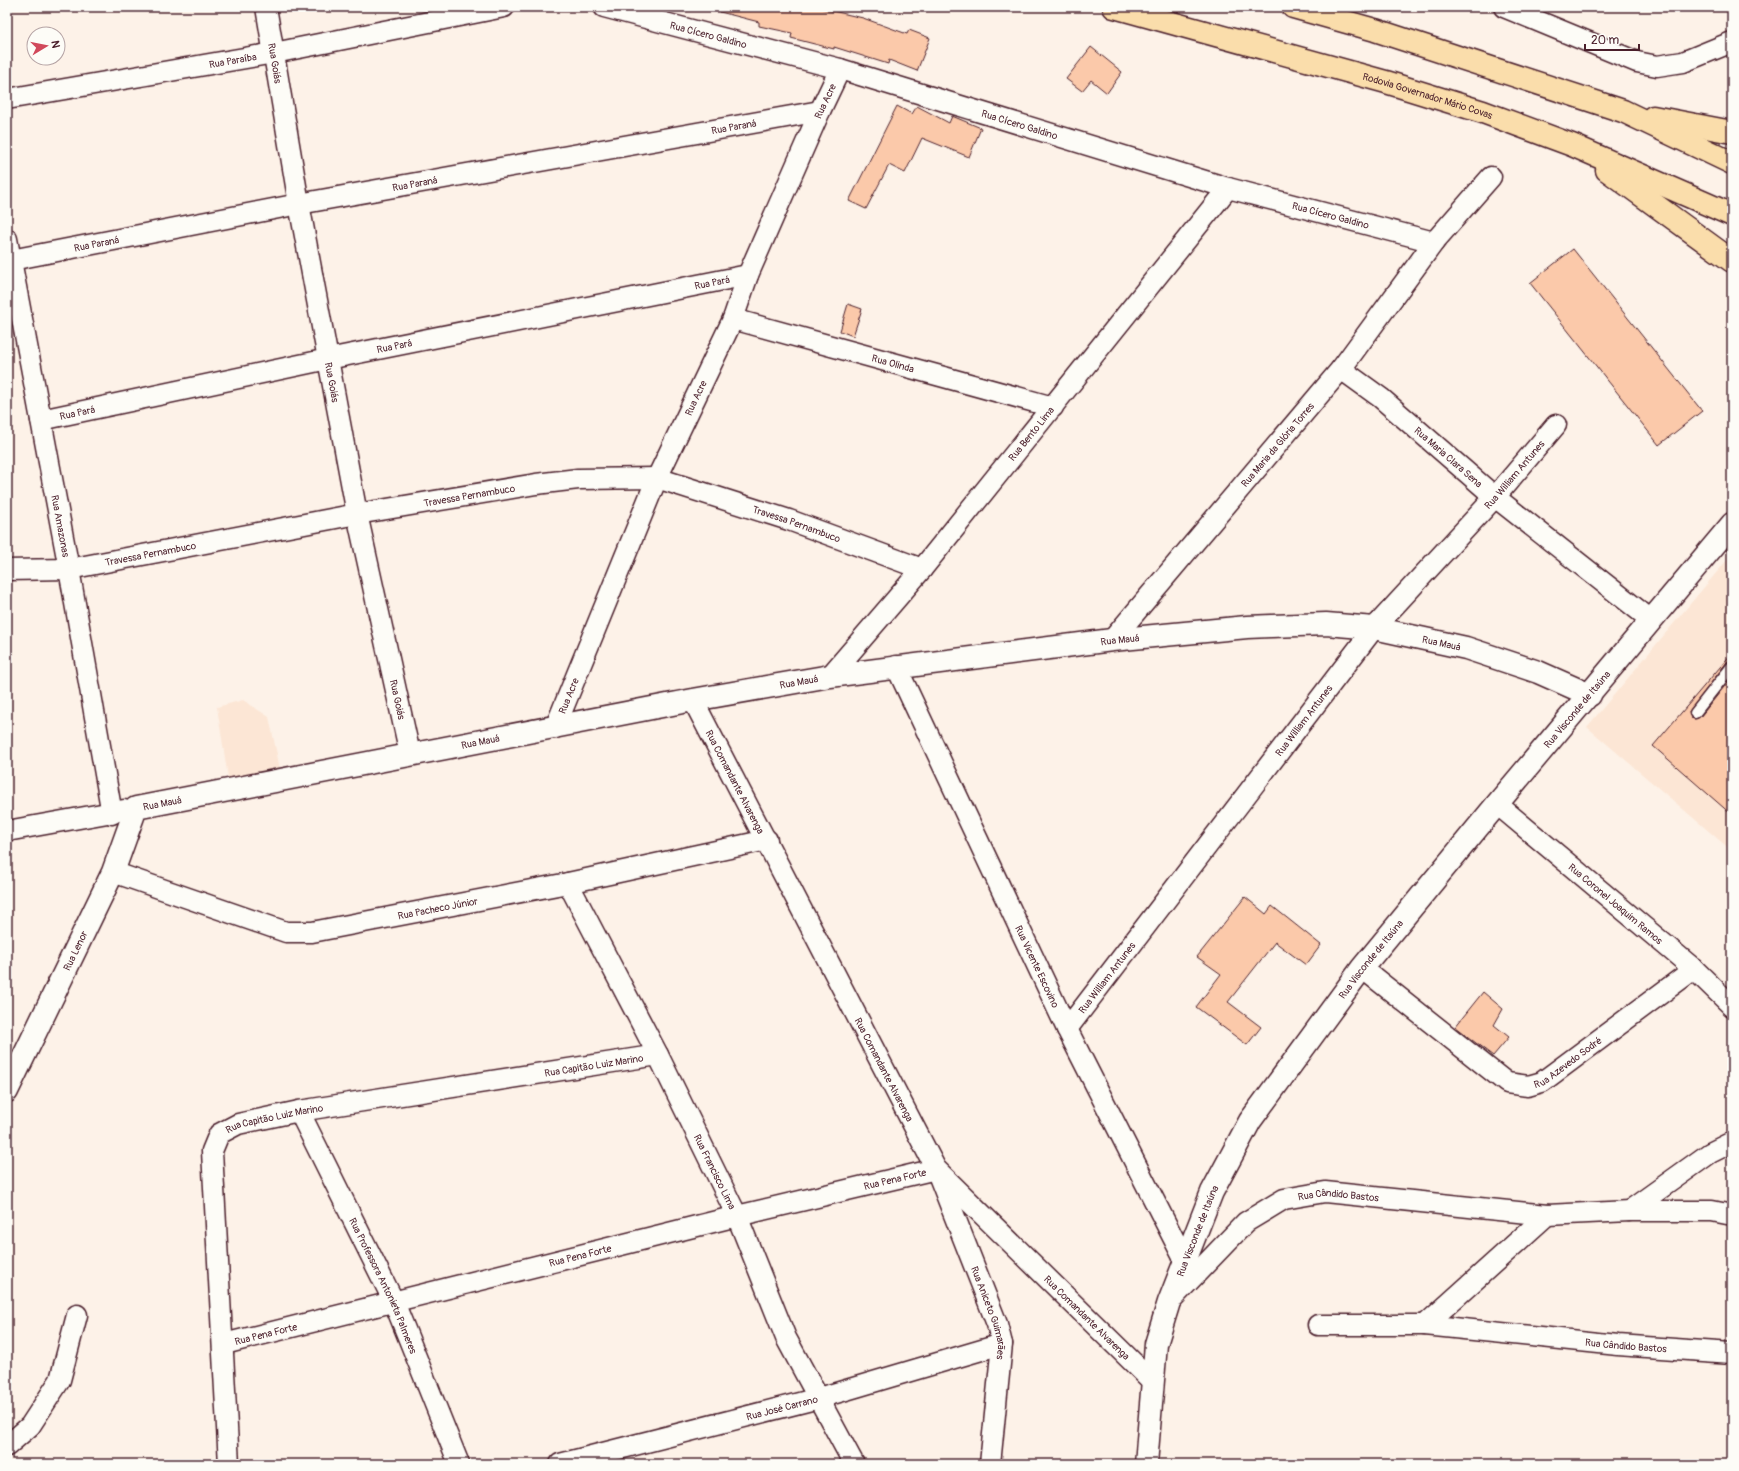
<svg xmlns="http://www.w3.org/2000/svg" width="1739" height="1471" viewBox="0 0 1739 1471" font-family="Pangolin,sans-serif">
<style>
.built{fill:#fce6d5}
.building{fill:#fbc9aa;stroke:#4a1f2b}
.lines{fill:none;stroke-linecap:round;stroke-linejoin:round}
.service-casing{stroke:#4a1f2b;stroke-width:13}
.minor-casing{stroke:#4a1f2b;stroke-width:23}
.tertiary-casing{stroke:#4a1f2b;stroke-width:25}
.secondary-casing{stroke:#4a1f2b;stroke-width:25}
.motorway-casing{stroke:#4a1f2b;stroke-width:25}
.service{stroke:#fdfcf7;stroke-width:10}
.minor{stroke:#fdfcf7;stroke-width:20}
.tertiary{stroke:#fdfcf7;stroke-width:22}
.secondary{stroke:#fdfcf7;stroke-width:22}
.motorway{stroke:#faddab;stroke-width:22}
.labels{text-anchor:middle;stroke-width:4;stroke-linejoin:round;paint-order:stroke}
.street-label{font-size:10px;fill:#4a1f2b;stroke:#fdfcf7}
</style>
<rect width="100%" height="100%" fill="#fdf2e8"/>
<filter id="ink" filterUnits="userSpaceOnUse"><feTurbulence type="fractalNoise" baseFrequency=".025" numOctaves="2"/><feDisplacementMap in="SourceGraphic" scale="8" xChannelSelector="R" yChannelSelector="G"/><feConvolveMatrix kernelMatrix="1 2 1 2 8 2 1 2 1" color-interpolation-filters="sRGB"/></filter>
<g filter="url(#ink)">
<path class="built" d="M1732 554V851L1587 727Z
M243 700 269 717 282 778 229 784 217 707Z"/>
<path class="building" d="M721 7H815L863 18 907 34 909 30 930 38 917 71 889 60 888 64 834 47V49L791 38 792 33 759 26V22L720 12Z
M1091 47 1122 72 1107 93 1091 80 1082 91 1066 79Z
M897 106 912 114 917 106 949 123 952 116 981 128 969 157 922 138 905 173 889 165 866 209 849 201Z
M1573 249 1702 411 1659 445 1530 283Z
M848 304 862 309 853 336 840 331Z
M1732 653V660L1727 662 1689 712 1691 718 1694 719 1700 717 1732 677V815L1653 746Z
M1245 897 1266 914 1272 906 1321 945 1306 965 1275 942 1228 1002 1261 1027 1247 1045 1196 1007 1221 974 1197 957Z
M1483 992 1503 1009 1494 1025 1509 1037 1493 1056 1455 1027Z"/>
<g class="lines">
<g class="service-casing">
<path id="service" d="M1695 713 1732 666"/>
</g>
<g class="minor-casing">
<g id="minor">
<path id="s1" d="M266 7 299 204 357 514 410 754"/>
<path id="s2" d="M604 7 840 69 1228 188 1434 242"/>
<path d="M1504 7 1637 62 1657 66 1683 62 1732 42"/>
<path id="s3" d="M7 99 274 53 504 7"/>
<path id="s4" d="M7 239 69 569 112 814"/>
<path id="s5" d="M11 260 299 204 820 111"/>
<path id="s6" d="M733 319 1053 407"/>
<path id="s7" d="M1341 369 1381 398 1495 497 1651 620"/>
<path id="s8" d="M41 420 328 359 748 275"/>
<path id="s9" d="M7 570 69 569 357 514 536 484 578 479 657 478 789 520 922 569"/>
<path id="s10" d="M1112 640 1341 369 1434 242 1491 177"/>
<path id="s11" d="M896 666 1067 1029 1186 1263"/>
<path id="s12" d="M830 676 922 569 1228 188"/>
<path id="s13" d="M693 700 936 1169 1153 1382"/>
<path id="s14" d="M555 728 657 478 733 319 748 275 820 111 840 69"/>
<path id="s15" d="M1497 804 1694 969 1732 1006"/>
<path d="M7 831 124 810"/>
<path id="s16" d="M113 872 286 932H312L568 883 767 840"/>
<path id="s17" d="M568 883 658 1055 737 1216 786 1338 854 1464"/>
<path id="s18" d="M1362 968 1507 1083 1528 1086 1542 1082 1694 969"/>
<path id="s19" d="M1067 1029 1374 628 1495 497 1556 425"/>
<path id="s20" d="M299 1111 394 1302 459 1464"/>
<path d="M1629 1211 1710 1153 1732 1142"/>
<path id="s21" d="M1170 1301 1246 1222 1284 1199 1325 1192 1547 1215 1629 1211H1712L1732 1215"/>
<path id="s22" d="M1318 1325H1425L1618 1345 1732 1353"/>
<path d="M1425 1325 1547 1215"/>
<path id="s23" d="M224 1344 737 1216 936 1169 997 1324 1002 1344 990 1464"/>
<path d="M7 1446 30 1426 60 1380 77 1315"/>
<path id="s24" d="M229 1464 212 1151 219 1134 238 1124 299 1111 658 1055"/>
<path id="s25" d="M560 1464 819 1398 1002 1344"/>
</g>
</g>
<g class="tertiary-casing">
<g id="tertiary">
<path id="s26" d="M7 1091 113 872 136 808 693 700 830 676 1112 640 1247 627 1326 624 1374 628 1466 648 1538 672 1590 695"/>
</g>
</g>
<g class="secondary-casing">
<g id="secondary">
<path id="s27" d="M1146 1464 1156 1344 1169 1302 1212 1192 1250 1121 1362 968 1497 804 1732 524"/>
</g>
</g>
<g class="motorway-casing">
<g id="motorway">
<path id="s28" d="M1114 7 1386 82 1483 112 1572 145 1732 215"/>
<path d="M1293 7 1375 30 1623 111 1732 163"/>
<path d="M1653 117 1732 132"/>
<path d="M1607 170 1732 261"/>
</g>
</g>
<use href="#service" class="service"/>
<use href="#minor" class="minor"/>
<use href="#tertiary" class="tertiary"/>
<use href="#secondary" class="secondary"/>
<use href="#motorway" class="motorway"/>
</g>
</g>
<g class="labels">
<g class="street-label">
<text dy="4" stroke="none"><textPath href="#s2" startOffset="108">Rua Cícero Galdino</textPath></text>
<text dy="4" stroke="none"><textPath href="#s3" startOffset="229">Rua Paraíba</textPath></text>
<text dy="4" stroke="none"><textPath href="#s1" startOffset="57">Rua Goiás</textPath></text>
<text dy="4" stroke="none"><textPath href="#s28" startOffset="326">Rodovia Governador Mário Covas</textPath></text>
<text dy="4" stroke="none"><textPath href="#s14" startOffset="683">Rua Acre</textPath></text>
<text dy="4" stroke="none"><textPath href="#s2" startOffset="432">Rua Cícero Galdino</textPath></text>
<text dy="4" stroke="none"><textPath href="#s5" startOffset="735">Rua Paraná</textPath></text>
<text dy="4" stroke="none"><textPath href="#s5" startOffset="411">Rua Paraná</textPath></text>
<text dy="4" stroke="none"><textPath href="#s2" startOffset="756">Rua Cícero Galdino</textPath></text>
<text dy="4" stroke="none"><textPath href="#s5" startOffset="87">Rua Paraná</textPath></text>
<text dy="4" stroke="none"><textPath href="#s8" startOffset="685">Rua Pará</textPath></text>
<text dy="4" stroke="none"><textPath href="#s8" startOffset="361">Rua Pará</textPath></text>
<text dy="4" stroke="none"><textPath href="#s6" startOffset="166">Rua Olinda</textPath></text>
<text dy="4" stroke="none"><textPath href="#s1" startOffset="381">Rua Goiás</textPath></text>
<text dy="4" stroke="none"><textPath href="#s14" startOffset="359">Rua Acre</textPath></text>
<text dy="4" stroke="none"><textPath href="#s8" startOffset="37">Rua Pará</textPath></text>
<text dy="4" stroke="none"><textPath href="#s12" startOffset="315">Rua Bento Lima</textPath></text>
<text dy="4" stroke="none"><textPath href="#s10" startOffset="256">Rua Maria da Glória Torres</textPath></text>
<text dy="4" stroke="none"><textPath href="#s7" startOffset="139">Rua Maria Clara Sena</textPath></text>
<text dy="4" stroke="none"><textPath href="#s19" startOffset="713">Rua William Antunes</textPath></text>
<text dy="4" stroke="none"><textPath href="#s9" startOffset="469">Travessa Pernambuco</textPath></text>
<text dy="4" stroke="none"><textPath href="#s9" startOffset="805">Travessa Pernambuco</textPath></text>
<text dy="4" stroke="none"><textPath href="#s4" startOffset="292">Rua Amazonas</textPath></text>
<text dy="4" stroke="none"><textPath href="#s9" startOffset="145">Travessa Pernambuco</textPath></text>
<text dy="4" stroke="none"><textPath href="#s26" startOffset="1310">Rua Mauá</textPath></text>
<text dy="4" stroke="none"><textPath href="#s26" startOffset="1634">Rua Mauá</textPath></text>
<text dy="4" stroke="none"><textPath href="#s26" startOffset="986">Rua Mauá</textPath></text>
<text dy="4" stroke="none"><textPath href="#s14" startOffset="35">Rua Acre</textPath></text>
<text dy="4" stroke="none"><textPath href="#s1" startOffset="705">Rua Goiás</textPath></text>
<text dy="4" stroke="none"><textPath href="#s27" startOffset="889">Rua Visconde de Itaúna</textPath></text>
<text dy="4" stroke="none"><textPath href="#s19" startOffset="389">Rua William Antunes</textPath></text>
<text dy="4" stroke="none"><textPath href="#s26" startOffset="662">Rua Mauá</textPath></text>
<text dy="4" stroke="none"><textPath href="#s13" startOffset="92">Rua Comandante Alvarenga</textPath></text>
<text dy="4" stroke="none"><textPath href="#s26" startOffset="338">Rua Mauá</textPath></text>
<text dy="4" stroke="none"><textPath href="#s15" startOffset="155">Rua Coronel Joaquim Ramos</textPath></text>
<text dy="4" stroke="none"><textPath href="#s16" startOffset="337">Rua Pacheco Júnior</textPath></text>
<text dy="4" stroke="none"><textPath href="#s26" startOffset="156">Rua Lenor</textPath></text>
<text dy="4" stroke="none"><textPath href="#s27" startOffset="565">Rua Visconde de Itaúna</textPath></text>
<text dy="4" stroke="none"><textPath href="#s11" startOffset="332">Rua Vicente Escovino</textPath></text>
<text dy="4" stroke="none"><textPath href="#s19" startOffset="65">Rua William Antunes</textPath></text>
<text dy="4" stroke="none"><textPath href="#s18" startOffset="253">Rua Azevedo Sodré</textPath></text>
<text dy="4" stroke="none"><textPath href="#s24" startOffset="714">Rua Capitão Luiz Marino</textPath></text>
<text dy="4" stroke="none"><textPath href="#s13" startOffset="416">Rua Comandante Alvarenga</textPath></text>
<text dy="4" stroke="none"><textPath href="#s24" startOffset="390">Rua Capitão Luiz Marino</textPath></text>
<text dy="4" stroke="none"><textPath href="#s17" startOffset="324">Rua Francisco Lima</textPath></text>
<text dy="4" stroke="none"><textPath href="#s23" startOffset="691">Rua Pena Forte</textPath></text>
<text dy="4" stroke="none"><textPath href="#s21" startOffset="209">Rua Cândido Bastos</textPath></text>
<text dy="4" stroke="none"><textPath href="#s27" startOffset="241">Rua Visconde de Itaúna</textPath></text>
<text dy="4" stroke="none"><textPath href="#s23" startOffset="367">Rua Pena Forte</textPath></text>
<text dy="4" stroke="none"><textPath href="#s20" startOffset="194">Rua Professora Antonieta Palmeres</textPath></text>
<text dy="4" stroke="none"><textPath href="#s23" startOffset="887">Rua Aniceto Guimarães</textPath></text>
<text dy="4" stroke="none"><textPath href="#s13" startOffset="740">Rua Comandante Alvarenga</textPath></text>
<text dy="4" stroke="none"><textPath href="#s23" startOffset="43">Rua Pena Forte</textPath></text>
<text dy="4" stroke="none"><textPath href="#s22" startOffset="309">Rua Cândido Bastos</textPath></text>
<text dy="4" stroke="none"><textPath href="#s25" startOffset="229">Rua José Carrano</textPath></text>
</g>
</g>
<rect width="1739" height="1471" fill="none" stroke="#fdfcf7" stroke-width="24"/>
<rect x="12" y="12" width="1715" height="1447" fill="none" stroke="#4a1f2b" stroke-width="1.5" filter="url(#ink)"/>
<g transform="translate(46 46) rotate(80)"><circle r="19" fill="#fdfcf7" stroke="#b5a4a5"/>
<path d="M0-3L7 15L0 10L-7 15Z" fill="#d1495b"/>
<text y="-6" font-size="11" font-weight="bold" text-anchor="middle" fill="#4a1f2b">N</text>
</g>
<path d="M1585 44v6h54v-6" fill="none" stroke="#4a1f2b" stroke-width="2"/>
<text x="1591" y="44" font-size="12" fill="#4a1f2b" stroke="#fdfcf7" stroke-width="3" paint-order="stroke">20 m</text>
</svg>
